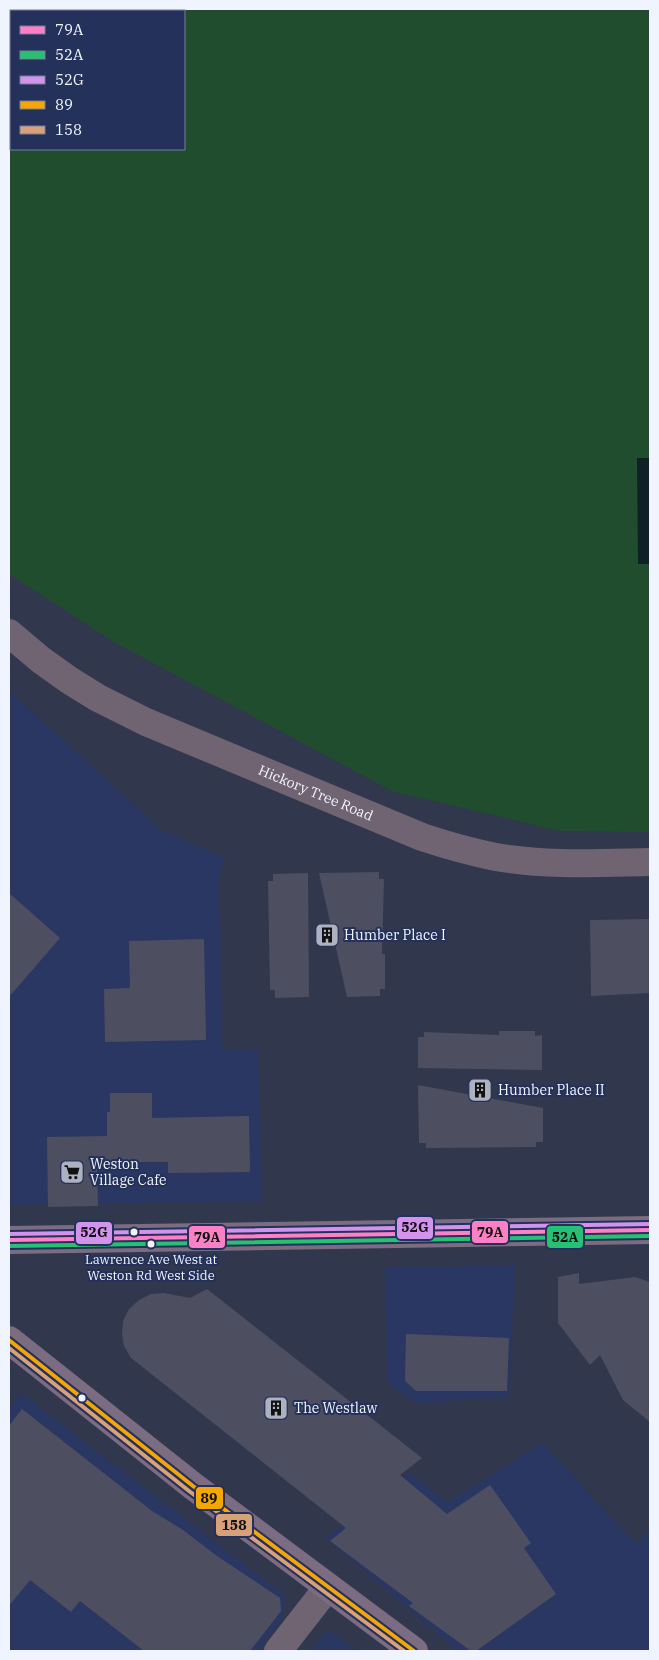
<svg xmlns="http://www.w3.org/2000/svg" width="659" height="1660" viewBox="0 0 659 1660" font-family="'IBM Plex Serif',serif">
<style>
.built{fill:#2a3763}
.green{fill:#214d2f;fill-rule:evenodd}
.water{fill:#0f2126}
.building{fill:#4d4f61}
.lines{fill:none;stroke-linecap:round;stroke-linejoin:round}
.minor{stroke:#706473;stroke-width:28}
.major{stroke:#7b6c81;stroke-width:28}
.bus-1-casing{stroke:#24315a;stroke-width:8}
.bus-2-casing{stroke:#24315a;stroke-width:8}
.bus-3-casing{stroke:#24315a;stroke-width:8}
.bus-4-casing{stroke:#24315a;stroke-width:8}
.bus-5-casing{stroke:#24315a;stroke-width:8}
.bus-1{stroke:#ff80c5;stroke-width:4}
.bus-2{stroke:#26c172;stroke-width:4}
.bus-3{stroke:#d193ec;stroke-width:4}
.bus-4{stroke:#f7a600;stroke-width:4}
.bus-5{stroke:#d9a179;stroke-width:4}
.bus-dot{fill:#f0f4ff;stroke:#24315a;stroke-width:2}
.labels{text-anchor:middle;stroke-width:4;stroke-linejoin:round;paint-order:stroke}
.bus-label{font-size:13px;fill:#f0f4ff;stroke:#24315a}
.street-label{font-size:14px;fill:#f0f4ff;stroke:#24315a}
.poi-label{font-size:14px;fill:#f0f4ff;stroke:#24315a;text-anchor:start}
.line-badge{stroke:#24315a;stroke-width:2}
.pale-badge-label{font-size:14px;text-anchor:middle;font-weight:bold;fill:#111}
</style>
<rect width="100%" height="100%" fill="#31374d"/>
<path class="built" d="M9 691 161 830 225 858 219 876 222 1050 258 1049 262 1201 9 1205Z
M515 1265 509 1397 416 1403 387 1382 385 1267Z
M21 1393 285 1596 282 1620 257 1651H9V1409Z
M542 1443 635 1543 650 1531V1651H458L326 1538 409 1473 447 1503Z
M327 1630 357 1651H311Z"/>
<path class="green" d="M9 9H650V832L560 831 392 791 114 642 9 574ZM11 11H184V149H11Z"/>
<path class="water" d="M637 458H650V564H638Z"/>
<path class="building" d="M379 872V879H384L382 954H385V989H380V996L347 997 319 873Z
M308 873 309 997 275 998V990H270L268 881H273V874Z
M9 893 60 938 9 997Z
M650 919V993L591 996 590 920Z
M204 939 206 1040 105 1042 104 989 130 988 129 941Z
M499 1031H535V1036L542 1035V1070L418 1068V1037H424V1032L499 1035Z
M418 1085 543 1108V1142H536V1147L426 1148V1143H419Z
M110 1093H152V1118L249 1116 250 1172 168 1173V1162H97L98 1206 48 1207 47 1137 107 1136V1112H110Z
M579 1273V1284L635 1277 650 1282V1422L623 1400 600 1355 590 1365 558 1323V1277Z
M207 1289 422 1458 400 1475 447 1514 490 1485 531 1543 524 1548 556 1594 476 1651H471L409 1606 413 1603 330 1541 346 1528 131 1358 124 1346 122 1334 123 1321 129 1309 139 1300 151 1294 164 1293 190 1298Z
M406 1334 509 1338 507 1391H416L405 1381Z
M22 1409 152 1511 183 1530 217 1556 280 1598 281 1611 250 1651H144L80 1601 71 1612 30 1580 9 1606V1426Z"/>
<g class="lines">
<g class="minor">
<path id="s1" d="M9 633 41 660 69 680 98 698 146 722 422 837C446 845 471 852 496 857 546 866 599 863 650 862"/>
<path d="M278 1651 328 1587"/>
</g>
<path class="major" d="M9 1240 650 1230
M9 1340 193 1486 414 1651"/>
<g class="bus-1-casing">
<path id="bus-1" d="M9 1240 650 1230"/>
</g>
<g class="bus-2-casing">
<path id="bus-2" d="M9 1246 650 1236"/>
</g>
<g class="bus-3-casing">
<path id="bus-3" d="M9 1234 650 1224"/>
</g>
<g class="bus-4-casing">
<path id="bus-4" d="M9 1340 193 1486 414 1651"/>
</g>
<g class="bus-5-casing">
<path id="bus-5" d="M9 1348 189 1491 404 1651"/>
</g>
<use href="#bus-1" class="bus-1"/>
<use href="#bus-2" class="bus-2"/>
<use href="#bus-3" class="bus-3"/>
<use href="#bus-4" class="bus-4"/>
<use href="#bus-5" class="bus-5"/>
</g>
<defs>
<g id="building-square" transform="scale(1.25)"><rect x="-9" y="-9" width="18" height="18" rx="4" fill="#adb2c1" stroke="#24315a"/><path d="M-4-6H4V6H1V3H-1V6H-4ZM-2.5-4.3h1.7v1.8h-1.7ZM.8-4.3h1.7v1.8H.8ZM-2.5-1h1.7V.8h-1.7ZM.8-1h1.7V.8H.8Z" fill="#111"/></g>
<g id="supermarket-square" transform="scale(1.25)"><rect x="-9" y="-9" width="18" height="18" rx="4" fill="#adb2c1" stroke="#24315a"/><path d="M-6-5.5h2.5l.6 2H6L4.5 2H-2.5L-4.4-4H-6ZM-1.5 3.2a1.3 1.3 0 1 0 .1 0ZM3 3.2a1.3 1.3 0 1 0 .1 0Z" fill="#111"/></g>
</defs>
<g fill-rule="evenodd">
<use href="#building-square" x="327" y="935"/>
<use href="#building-square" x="480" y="1090"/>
<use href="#supermarket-square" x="72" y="1172"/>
<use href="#building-square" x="276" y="1408"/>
</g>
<g class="bus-dot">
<circle cx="134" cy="1232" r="4.5"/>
<circle cx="151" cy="1244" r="4.5"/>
<circle cx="82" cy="1398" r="4.5"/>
</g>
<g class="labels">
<g class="bus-label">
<text x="151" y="1264">Lawrence Ave West at<tspan x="151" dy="16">Weston Rd West Side</tspan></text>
</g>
<g class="street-label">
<text dy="5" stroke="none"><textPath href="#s1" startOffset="348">Hickory Tree Road</textPath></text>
</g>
<g class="poi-label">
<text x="344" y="940">Humber Place I</text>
<text x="498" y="1095">Humber Place II</text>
<text x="90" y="1169">Weston<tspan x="90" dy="16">Village Cafe</tspan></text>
<text x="294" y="1413">The Westlaw</text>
</g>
</g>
<g class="line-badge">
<rect x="396" y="1216" width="38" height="24" rx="5" fill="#d193ec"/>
<rect x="471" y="1220" width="38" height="24" rx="5" fill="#ff80c5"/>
<rect x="75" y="1221" width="38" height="24" rx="5" fill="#d193ec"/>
<rect x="188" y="1225" width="38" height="24" rx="5" fill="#ff80c5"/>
<rect x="546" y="1225" width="38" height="24" rx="5" fill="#26c172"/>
<rect x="195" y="1486" width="29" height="24" rx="5" fill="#f7a600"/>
<rect x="215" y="1513" width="38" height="24" rx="5" fill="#d9a179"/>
</g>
<g class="pale-badge-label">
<text x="415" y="1232">52G</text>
<text x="490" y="1237">79A</text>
<text x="94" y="1237">52G</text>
<text x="207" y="1242">79A</text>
<text x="565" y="1242">52A</text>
<text x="209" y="1503">89</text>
<text x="234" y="1530">158</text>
</g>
<rect width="659" height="1660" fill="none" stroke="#f0f4ff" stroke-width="20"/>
<rect x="10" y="10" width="175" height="140" fill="#24315a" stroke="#767f9c"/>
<rect x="20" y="26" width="25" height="8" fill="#ff80c5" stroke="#767f9c"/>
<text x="55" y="35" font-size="15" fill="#f0f4ff">79A</text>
<rect x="20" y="51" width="25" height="8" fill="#26c172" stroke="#767f9c"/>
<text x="55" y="60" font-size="15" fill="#f0f4ff">52A</text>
<rect x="20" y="76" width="25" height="8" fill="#d193ec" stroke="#767f9c"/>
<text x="55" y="85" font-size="15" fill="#f0f4ff">52G</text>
<rect x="20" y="101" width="25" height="8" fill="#f7a600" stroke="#767f9c"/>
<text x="55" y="110" font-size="15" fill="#f0f4ff">89</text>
<rect x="20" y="126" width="25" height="8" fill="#d9a179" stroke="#767f9c"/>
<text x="55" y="135" font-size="15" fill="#f0f4ff">158</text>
</svg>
